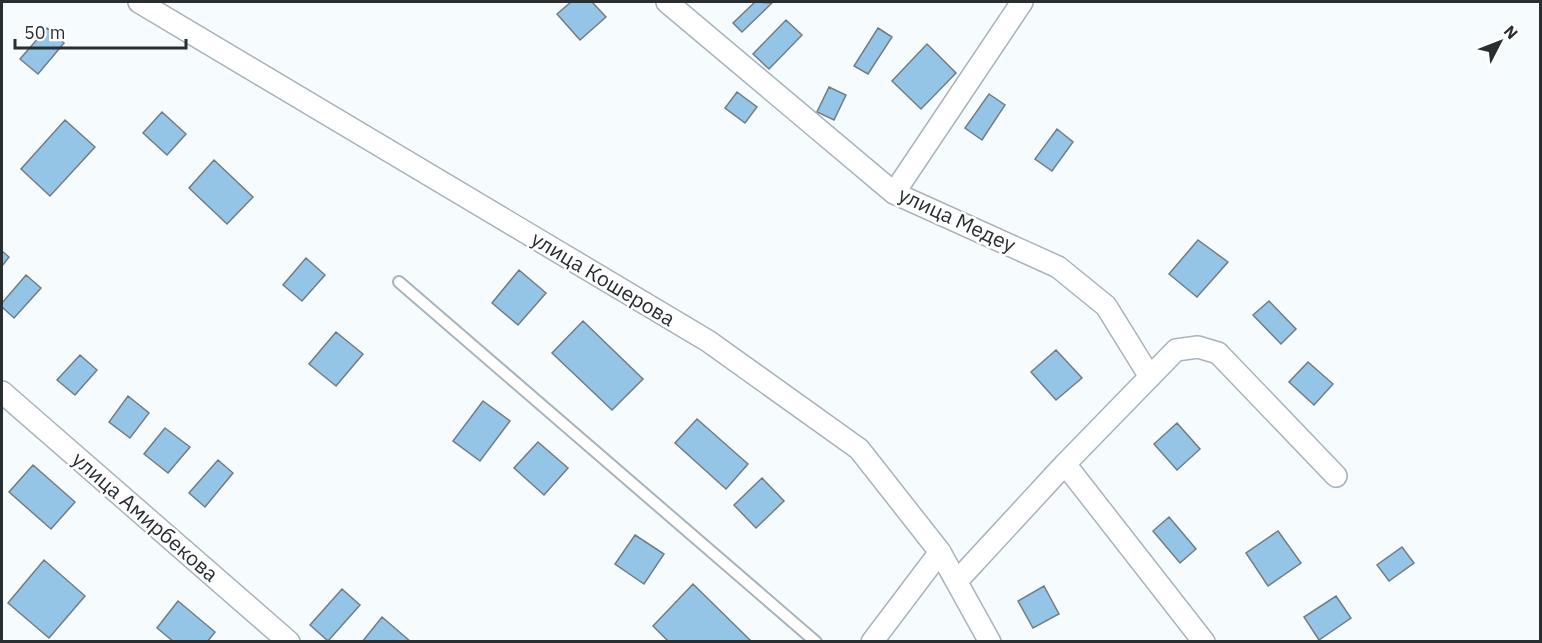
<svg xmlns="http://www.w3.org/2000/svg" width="1542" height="643" viewBox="0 0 1542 643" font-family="'IBM Plex Sans',sans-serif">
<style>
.building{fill:#94c5e6;stroke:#727c84;stroke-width:1.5}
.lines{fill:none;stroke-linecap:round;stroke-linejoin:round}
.service-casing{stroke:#a8b3bb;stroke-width:14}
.minor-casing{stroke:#a8b3bb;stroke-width:24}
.service{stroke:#fff;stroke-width:10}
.minor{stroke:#fff;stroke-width:21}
.labels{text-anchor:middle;stroke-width:5;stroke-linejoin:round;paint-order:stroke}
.street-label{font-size:21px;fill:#292e31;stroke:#fff}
</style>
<rect width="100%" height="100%" fill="#f6fbfe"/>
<path class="building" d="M571 2H592L606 17 580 40 557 14Z
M755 2 772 3 742 32 733 23Z
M786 20 802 35 769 69 753 54Z
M47 28 64 43 38 74 20 59Z
M878 28 892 37 868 74 854 66Z
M927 44 956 73 921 109 892 81Z
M829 87 846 95 834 120 817 112Z
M737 92 757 107 745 123 725 108Z
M989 94 1005 105 982 140 965 128Z
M162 112 186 134 167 155 143 133Z
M65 120 95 147 50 196 21 169Z
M1057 129 1073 142 1052 171 1035 159Z
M214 160 253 197 227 224 189 188Z
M1198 240 1228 262 1197 297 1169 274Z
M2 251 9 257 2 266Z
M306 258 325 275 302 301 283 285Z
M519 270 546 293 518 325 492 303Z
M26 275 41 288 14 318 2 307V303Z
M1269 301 1296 329 1281 344 1253 315Z
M583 321 643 379 612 410 552 353Z
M336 332 363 354 336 386 309 364Z
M1056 350 1082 378 1056 400 1031 372Z
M80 355 97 370 75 395 57 380Z
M1308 362 1333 384 1314 405 1289 382Z
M128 396 149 413 130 438 109 422Z
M483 401 510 421 480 461 453 441Z
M697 419 748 464 726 489 675 443Z
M1177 423 1200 449 1177 470 1154 444Z
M165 428 190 447 168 473 144 454Z
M538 442 568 468 544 495 514 468Z
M218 460 233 473 205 507 189 493Z
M33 465 75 502 51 529 9 492Z
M762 478 784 501 756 528 734 505Z
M1169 517 1196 549 1180 563 1153 531Z
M1278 531 1301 563 1268 586 1246 553Z
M635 535 664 554 644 584 615 564Z
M1402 547 1414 563 1389 581 1377 565Z
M44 560 85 596 49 638 8 603Z
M693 584 752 642H669L653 626Z
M1044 586 1059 614 1033 628 1018 601Z
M342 589 360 605 328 641 310 625Z
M1336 596 1351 618 1319 640 1304 617Z
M178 601 215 632 207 642H174L157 628Z
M382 617 411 642H362Z"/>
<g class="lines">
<g class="service-casing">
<path id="service" d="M399 282 816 642"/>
</g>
<g class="minor-casing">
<path id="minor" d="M139 2 708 341 859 449 940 552 990 642
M667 2 894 193 1058 267 1106 306 1150 377
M894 193 1022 2
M2 392 289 642
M1065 464 1204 642
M957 581 1065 464 1176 350 1198 347 1218 353 1336 476
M872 642 940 552"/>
</g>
<use href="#service" class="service"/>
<use href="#minor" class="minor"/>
</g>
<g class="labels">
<g class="street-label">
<text transform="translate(957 220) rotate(25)" y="7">улица Медеу</text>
<text transform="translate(603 279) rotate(31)" y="7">улица Кошерова</text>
<text transform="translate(145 517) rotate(41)" y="7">улица Амирбекова</text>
</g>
</g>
<rect width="1542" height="643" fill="none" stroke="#292e31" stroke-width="6"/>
<g transform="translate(1500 42) rotate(48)" stroke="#ffffff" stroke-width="4.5" paint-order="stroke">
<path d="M0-4.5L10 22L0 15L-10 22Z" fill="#292e31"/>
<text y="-9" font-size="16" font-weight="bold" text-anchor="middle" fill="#292e31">N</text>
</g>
<path d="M15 39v9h171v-9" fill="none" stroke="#292e31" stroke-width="3"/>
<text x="24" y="39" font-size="18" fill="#292e31" stroke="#ffffff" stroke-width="4.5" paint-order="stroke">50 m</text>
</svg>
